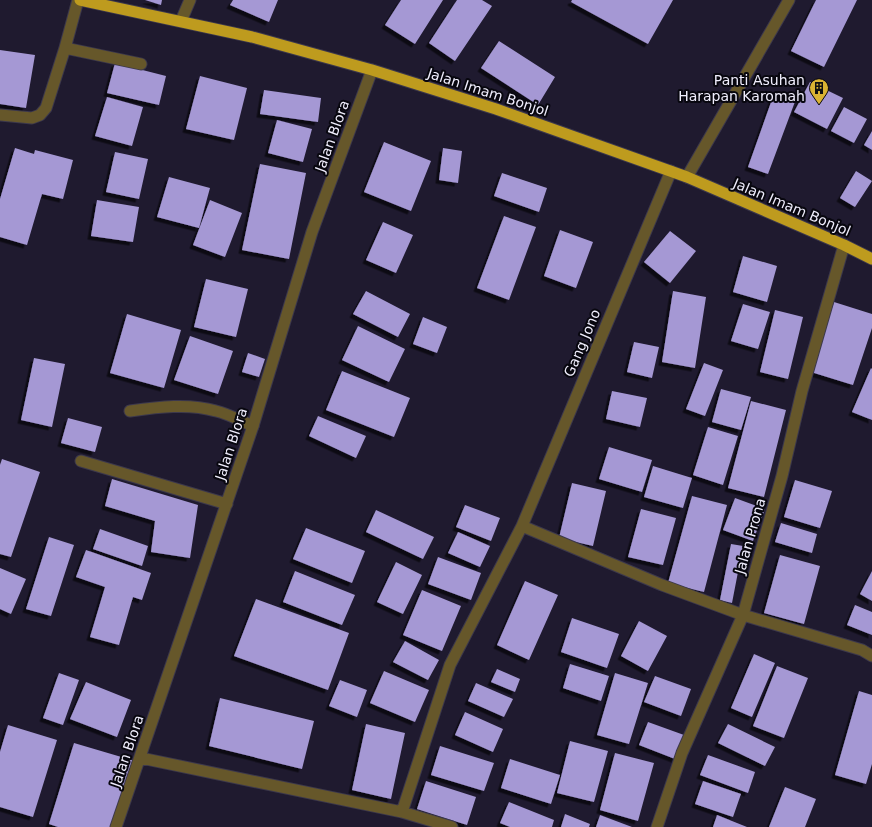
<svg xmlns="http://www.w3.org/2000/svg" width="872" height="827" viewBox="0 0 872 827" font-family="'DejaVu Sans',sans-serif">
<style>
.building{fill:#a598d4;filter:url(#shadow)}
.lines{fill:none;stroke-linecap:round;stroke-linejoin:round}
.service-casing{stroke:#3c384c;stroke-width:13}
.minor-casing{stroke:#3c384c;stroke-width:13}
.trunk-casing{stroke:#3c384c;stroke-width:13}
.service{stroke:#66572a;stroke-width:11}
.minor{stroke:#66572a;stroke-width:11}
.trunk{stroke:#be9b1e;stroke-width:11}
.labels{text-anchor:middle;stroke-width:4;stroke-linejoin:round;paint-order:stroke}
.poi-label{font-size:14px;fill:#f0eefd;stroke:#08070f;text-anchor:end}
.street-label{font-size:14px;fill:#f0eefd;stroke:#08070f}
</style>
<defs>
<filter id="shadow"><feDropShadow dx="-3.5" dy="3.5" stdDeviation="0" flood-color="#0009"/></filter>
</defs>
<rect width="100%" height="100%" fill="#1f1a2f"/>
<path class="building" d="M145 0H162L161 5Z
M233 0H278L269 22 230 5Z
M401 0H443L415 44 385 25Z
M457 0H482L492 6 455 61 429 43Z
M572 0H673L648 44 571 2Z
M816 0H857L824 67 791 51Z
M499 41 555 77 538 105 481 68Z
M0 50 35 55 26 108 0 104Z
M115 63 166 76 159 105 107 93Z
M200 76 247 88 234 140 186 129Z
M810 82 843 98 827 129 794 112Z
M264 90 321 98 318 122 260 114Z
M775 91 796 99 768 174 748 167Z
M107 97 143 107 132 146 95 136Z
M844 107 867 119 854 143 831 131Z
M277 120 312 129 303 162 268 153Z
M872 131V150L864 145Z
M384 142 431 161 411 211 364 192Z
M15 148 34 154 35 150 73 160 63 199 42 194 27 245 0 237V199Z
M443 148 462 151 458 183 439 180Z
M115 152 148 159 139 199 106 192Z
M260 164 306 173 289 259 242 250Z
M856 171 872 181 855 207 840 198Z
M502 173 547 188 539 212 494 196Z
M169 177 210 188 199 228 157 217Z
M97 200 139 207 133 242 91 236Z
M210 200 242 213 225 257 193 245Z
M504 216 536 227 509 300 477 288Z
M383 222 413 235 396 273 366 260Z
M560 230 593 242 576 288 544 276Z
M670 231 696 251 670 283 644 262Z
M743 256 777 266 767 302 733 292Z
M206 279 248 289 236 337 194 327Z
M366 291 410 314 398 337 353 314Z
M673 291 706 297 695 368 662 362Z
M834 302 872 314V328L853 385 811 372Z
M743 304 770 312 758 349 731 341Z
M775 310 803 317 788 379 760 372Z
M127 314 181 330 164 388 110 373Z
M423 317 447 327 437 353 413 344Z
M358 326 405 349 389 382 342 360Z
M190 336 233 351 218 394 174 380Z
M634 342 659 347 652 378 627 372Z
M248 353 265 359 259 377 242 372Z
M34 358 65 364 52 427 21 420Z
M704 363 723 370 705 416 686 409Z
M871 368 872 369V420L852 412Z
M342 371 410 398 394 437 326 410Z
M721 389 751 397 741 430 712 422Z
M612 391 647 398 640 427 606 419Z
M751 401 786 410 764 497 728 488Z
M318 416 366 436 356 458 309 436Z
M68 418 102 427 95 452 61 443Z
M708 427 738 436 723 485 693 475Z
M609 447 652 460 642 492 599 479Z
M2 459 40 472 11 557 0 554V465Z
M653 466 692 478 683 508 644 497Z
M112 479 198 505 190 558 151 552 155 521 105 506Z
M795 480 832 491 820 528 784 517Z
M572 483 606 491 593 546 559 538Z
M692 496 727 505 704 592 668 583Z
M735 498 765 509 753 541 723 530Z
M465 505 500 518 491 541 456 527Z
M641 509 676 518 663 565 628 557Z
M376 510 434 537 423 559 366 532Z
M781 523 817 534 812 553 775 542Z
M306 528 365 551 352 583 293 559Z
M100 529 148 546 142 566 93 549Z
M458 532 490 546 480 567 448 553Z
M49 537 74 545 51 616 26 609Z
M731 544 743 546 732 603 720 600Z
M86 550 151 573 142 600 133 597 119 645 90 637 105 587 76 577Z
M780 555 820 566 804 624 764 613Z
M438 557 481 573 471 600 428 584Z
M396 562 422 575 403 614 377 602Z
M0 568 26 579 11 614 0 609Z
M295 571 355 595 342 625 283 602Z
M872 571V601L860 594Z
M525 581 558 595 529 660 497 645Z
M422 590 461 606 442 651 403 635Z
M256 599 349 633 328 690 234 656Z
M855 605 872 612V635L847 625Z
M572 618 619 634 607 668 561 652Z
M639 621 667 636 648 671 621 656Z
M405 641 439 660 428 680 393 662Z
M754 654 775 663 752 717 731 708Z
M570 664 609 676 601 701 563 688Z
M777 666 808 678 784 738 753 726Z
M497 669 520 679 515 692 491 682Z
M384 671 429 690 415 722 370 703Z
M59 673 79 680 63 725 43 718Z
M615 673 648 683 629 744 597 735Z
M655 676 691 689 681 716 644 702Z
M340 680 367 690 357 717 329 706Z
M86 682 131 700 117 737 70 719Z
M476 683 513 699 504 717 468 701Z
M859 691 872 695V764L866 784 835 775Z
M220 698 314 721 302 769 209 746Z
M465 712 503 729 493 752 455 735Z
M648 722 684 735 675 759 639 745Z
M366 724 405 733 391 799 352 790Z
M728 724 775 747 765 766 718 743Z
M8 725 57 740 33 817 0 807V752Z
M570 741 608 751 594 802 557 793Z
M74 743 135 761 115 827H58L49 824Z
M440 746 494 763 484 791 431 775Z
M615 753 654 763 638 821 600 810Z
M708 755 755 772 748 793 700 775Z
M510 759 560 775 551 804 501 788Z
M426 781 476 797 467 825 417 809Z
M703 781 741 794 733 817 695 804Z
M785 787 816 799 805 827H769Z
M509 802 554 820 552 827H510L500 823Z
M565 814 590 824 589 827H561Z
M600 815 632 827H596Z
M717 815 747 827H713Z"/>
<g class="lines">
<g class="service-casing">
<path id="service" d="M65 48 141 64
M0 115 32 118 40 115 46 108 65 48 78 0
M130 411C158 407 189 403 216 411 229 414 241 421 253 426"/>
</g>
<g class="minor-casing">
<path id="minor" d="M181 21 190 0
M687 177 789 0
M81 461 227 504
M522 526 662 585 743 615 862 650 872 656
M141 758 402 812 452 827
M402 812 450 665 522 526 671 171
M116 827 253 426 312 232 372 70
M657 827 682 753 743 615 782 476 802 391 844 245"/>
</g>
<g class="trunk-casing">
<path id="trunk" d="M80 0 252 37 372 70 496 109 687 177 844 245 872 259"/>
</g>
<use href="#service" class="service"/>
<use href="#minor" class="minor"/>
<use href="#trunk" class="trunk"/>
</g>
<defs>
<g id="building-pin" transform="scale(1)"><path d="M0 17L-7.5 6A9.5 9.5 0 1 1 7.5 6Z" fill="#dab333" stroke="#08070f"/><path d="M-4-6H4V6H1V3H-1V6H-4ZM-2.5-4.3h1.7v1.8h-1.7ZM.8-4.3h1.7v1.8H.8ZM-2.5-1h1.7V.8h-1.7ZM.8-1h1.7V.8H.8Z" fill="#111"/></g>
</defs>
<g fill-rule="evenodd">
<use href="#building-pin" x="819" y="88"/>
</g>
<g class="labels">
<g class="poi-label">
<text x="805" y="85">Panti Asuhan<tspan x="805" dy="16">Harapan Karomah</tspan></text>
</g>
<g class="street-label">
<text transform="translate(488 92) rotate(18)" y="5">Jalan Imam Bonjol</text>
<text transform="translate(332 136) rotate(-70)" y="5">Jalan Blora</text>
<text transform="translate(792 207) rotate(23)" y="5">Jalan Imam Bonjol</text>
<text transform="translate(582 343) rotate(-67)" y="5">Gang Jono</text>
<text transform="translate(231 444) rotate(-72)" y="5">Jalan Blora</text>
<text transform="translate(750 536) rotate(-74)" y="5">Jalan Prona</text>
<text transform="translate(127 751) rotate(-71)" y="5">Jalan Blora</text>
</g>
</g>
</svg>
